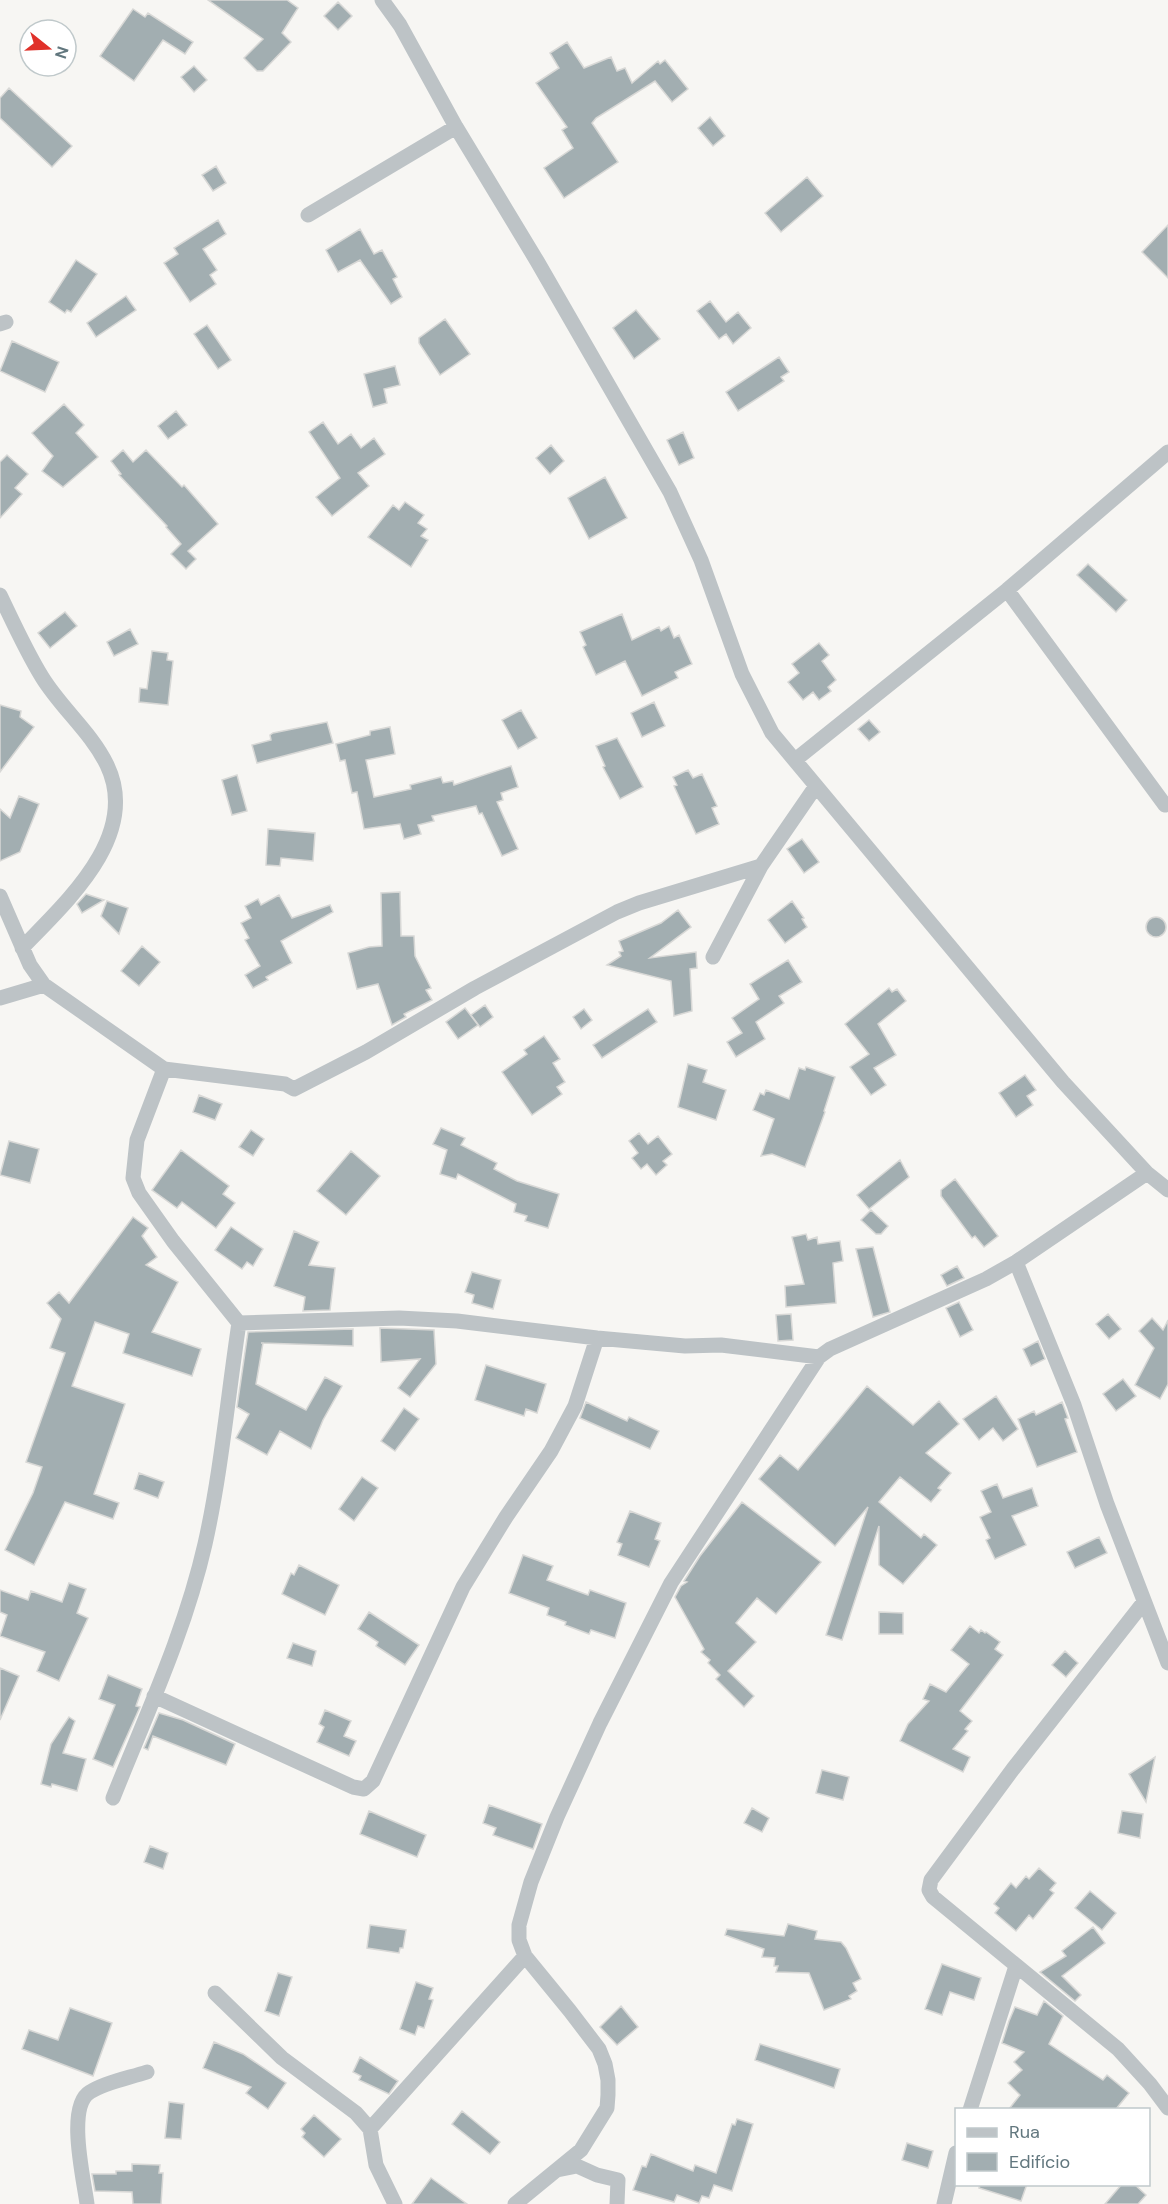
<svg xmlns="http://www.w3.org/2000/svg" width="1168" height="2204" viewBox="0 0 1168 2204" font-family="'DM Sans',sans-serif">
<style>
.building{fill:#a2aeb1;stroke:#d8d8d6;stroke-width:1.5}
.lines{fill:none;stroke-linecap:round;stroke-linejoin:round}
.minor{stroke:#bdc3c6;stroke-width:15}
</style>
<rect width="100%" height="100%" fill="#f7f6f3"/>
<path class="building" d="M208 0H287L298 8 282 33 291 42 263 71H257L244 58 263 39Z
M338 2 352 16 338 30 324 16Z
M133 9 145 17 148 13 193 42 185 54 163 40 134 81 100 56Z
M567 42 584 68 611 57 617 71 625 68 632 83 658 61 660 64 665 60 688 89 672 102 655 81 596 118 592 123 618 162 564 198 544 168 573 148 562 130 567 127 536 83 559 68 550 53Z
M194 66 207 80 194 92 181 77Z
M9 88 72 146 52 167 0 118V98Z
M710 117 725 136 713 146 698 128Z
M216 166 226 183 213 191 202 175Z
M807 177 823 196 781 232 765 213Z
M218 220 226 234 203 249 217 270 210 275 216 284 190 302 164 263 178 254 174 248Z
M1168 225V278L1142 252Z
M360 229 374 254 382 250 397 277 393 279 402 297 391 304 360 260 338 272 326 250Z
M76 260 97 274 71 312 67 310 65 313 49 302Z
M126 296 136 310 96 337 87 323Z
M710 301 726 322 738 312 751 328 733 344 726 334 719 339 697 311Z
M636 310 660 339 634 359 613 328Z
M445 319 470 354 440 375 419 343V338Z
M207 325 231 360 218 369 194 334Z
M12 341 59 362 45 392 0 371Z
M779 357 789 372 781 377 784 381 738 411 726 392Z
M395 366 400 385 384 389 387 403 373 407 364 374Z
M64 404 84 425 76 433 98 457 63 487 42 471 53 456 32 433Z
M176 411 187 425 168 439 158 426Z
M323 422 338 444 351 434 361 448 374 438 385 454 358 473 369 486 332 516 316 497 340 478 309 432Z
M683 432 694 458 679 465 667 440Z
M551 445 564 461 550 474 536 458Z
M123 450 133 462 146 450 182 487 184 485 218 524 188 551 196 559 186 569 171 554 181 544 166 527 167 526 119 475 121 474 111 461Z
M7 455 28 474 15 488 22 494 0 518V462Z
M605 477 627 518 589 539 568 498Z
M405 502 424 515 418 523 427 529 421 536 428 540 411 567 368 537 393 505 399 510Z
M1088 564 1127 600 1116 612 1077 575Z
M65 612 77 626 50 648 38 633Z
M622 614 632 640 659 627 661 631 669 626 674 638 679 635 692 664 675 672 678 678 642 696 625 661 596 675 583 647 586 645 580 632Z
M130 629 138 644 114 656 107 642Z
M819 643 829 655 822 661 836 680 828 687 831 691 819 700 813 692 803 700 788 682 799 673 792 664Z
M152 651 168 653 167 660 173 661 168 705 139 702 140 688 147 689Z
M654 702 665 726 642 737 631 713Z
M0 705 21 711 20 717 34 727 0 772Z
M521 710 537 738 518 749 502 720Z
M869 720 880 732 869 741 858 729Z
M327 722 333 743 257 763 252 745 271 740 270 735 273 733Z
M390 727 395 754 366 760 374 797 411 789 410 785 441 777 443 783 453 781 454 785 511 766 518 787 501 793 503 800 497 802 518 849 502 856 482 813 479 814 476 806 432 816 434 821 418 825 421 834 404 839 400 824 364 829 357 792 352 793 345 760 340 761 336 744 370 735V731Z
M617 738 643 787 620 799 603 767 605 766 596 746Z
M688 770 693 778 702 774 717 806 712 808 719 824 696 834 674 786 677 785 673 777Z
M237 775 247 811 232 815 222 780Z
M19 796 39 804 20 852 0 861V809L10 818Z
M268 829 315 833 313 861 281 858 280 866 266 865Z
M802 839 819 862 804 873 787 849Z
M400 892 401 936H414L415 956 431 988 426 990 432 1000 404 1014 406 1017 392 1025 378 984 357 989 348 953 369 947 382 946 381 893Z
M86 894 104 900 82 913 77 904Z
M279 895 292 918 330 905 333 912 281 941 292 963 266 977 268 980 253 988 245 975 260 966 245 940 249 938 241 923 251 918 245 906 258 899 261 905Z
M107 901 128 908 119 934 101 916Z
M792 901 804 918 802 919 807 927 785 943 768 920Z
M678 910 691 927 650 958 696 952 697 968 690 969 692 1011 674 1016 671 981 607 965 621 956 619 952 623 951 619 941 661 923Z
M1146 927a10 10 0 1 1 20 0a10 10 0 1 1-20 0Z
M142 946 160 962 139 986 121 971Z
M788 960 802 982 779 996 784 1003 756 1022 765 1039 736 1057 727 1042 742 1033 732 1018 759 999 750 984Z
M889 988 892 992 897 989 906 1001 878 1024 896 1055 874 1068 886 1085 871 1095 850 1067 869 1054 845 1024Z
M485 1005 493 1017 480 1027 471 1015Z
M465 1008 478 1025 458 1039 446 1022Z
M584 1009 592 1020 581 1029 573 1017Z
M648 1009 657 1022 602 1058 593 1045Z
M544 1036 560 1059 553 1063 565 1082 557 1087 562 1094 532 1115 502 1072 527 1054 524 1050Z
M688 1064 707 1070 703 1082 726 1090 716 1120 678 1107Z
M806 1067 835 1077 824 1111 825 1112 805 1167 772 1154 761 1156 774 1119 753 1110 760 1093 764 1095 766 1090 789 1099 799 1068 805 1070Z
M1025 1075 1036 1090 1027 1096 1033 1105 1016 1117 999 1093Z
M199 1095 222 1104 215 1120 193 1112Z
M441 1128 465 1138 461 1145 497 1163 494 1169 517 1181 559 1194 548 1228 525 1221 527 1216 514 1212 516 1204 458 1174 456 1179 440 1174 447 1150 433 1144Z
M251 1130 264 1139 253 1156 239 1147Z
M639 1133 648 1144 658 1136 672 1154 663 1161 667 1165 656 1175 647 1164 641 1169 632 1158 638 1153 629 1141Z
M9 1141 39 1149 30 1183 0 1175Z
M181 1150 229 1186 223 1194 235 1203 216 1228 182 1202 177 1208 152 1190Z
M351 1151 380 1176 346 1215 317 1191Z
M900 1160 909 1177 869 1209 857 1195Z
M955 1179 998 1236 984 1247 975 1236 972 1238 941 1196V1190Z
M871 1210 888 1226 881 1234H876L861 1220Z
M133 1217 148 1228 142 1236 157 1257 146 1265 178 1282 152 1332 201 1349 192 1376 123 1353 129 1334 95 1322 72 1386 125 1404 94 1494 119 1503 113 1519 65 1502 34 1565 5 1550 33 1493 42 1467 26 1462 65 1353 50 1348 61 1319 47 1303 59 1292 69 1303Z
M231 1227 263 1249 253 1266 247 1262 242 1269 215 1250Z
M294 1231 319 1242 309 1265 335 1268 330 1310 303 1311 305 1297 274 1286Z
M806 1234 808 1240 817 1237 818 1244 840 1241 843 1261 833 1263 836 1303 786 1307 785 1286 804 1284 792 1237Z
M873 1247 890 1312 873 1317 856 1249Z
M957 1266 964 1278 947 1286 941 1275Z
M472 1272 501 1280 493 1309 472 1303 474 1295 465 1292Z
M959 1302 973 1330 960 1337 946 1308Z
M791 1314 793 1340 778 1341 776 1315Z
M1108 1314 1121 1329 1109 1339 1096 1324Z
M1152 1318 1163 1330 1168 1320V1384L1160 1399 1135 1385 1154 1348 1139 1331Z
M380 1328 434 1330 436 1364 410 1397 398 1388 420 1359 381 1362Z
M353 1329V1346L261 1343H263L256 1384 306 1410 325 1377 342 1386 323 1420 311 1449 280 1431 267 1455 236 1438 249 1414 237 1407 248 1332Z
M1038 1341 1045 1359 1031 1366 1023 1349Z
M486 1365 546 1384 537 1413 526 1409 524 1416 475 1400Z
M1123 1379 1136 1396 1116 1411 1103 1394Z
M867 1386 913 1425 939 1401 959 1424 926 1453 951 1473 938 1488 941 1490 931 1502 900 1477 879 1502 921 1538 924 1534 937 1545 903 1584 879 1565V1526L842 1640 826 1635 868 1507 835 1546 759 1479 780 1455 798 1470Z
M996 1396 1018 1429 1003 1441 993 1428 979 1440 963 1419Z
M586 1402 627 1421 629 1417 659 1431 650 1449 580 1418Z
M1062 1402 1068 1418 1065 1419 1077 1452 1037 1467 1018 1419 1034 1411 1036 1415Z
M404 1408 419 1419 395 1451 381 1441Z
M139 1473 164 1482 158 1498 134 1489Z
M362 1477 378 1488 354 1521 339 1509Z
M997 1484 1003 1498 1032 1488 1038 1506 1012 1516 1026 1545 995 1559 986 1540 990 1538 980 1517 991 1512 981 1491Z
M742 1502 821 1562 776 1614 757 1598 736 1623 756 1642 728 1671 754 1696 744 1707 716 1679 720 1675 708 1663 710 1660 701 1652 704 1649 675 1597 681 1586 687 1582 684 1581 700 1556Z
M630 1511 661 1523 655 1539 660 1541 649 1567 618 1555 622 1544 617 1542Z
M1099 1537 1107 1553 1075 1568 1067 1552Z
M523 1555 553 1566 547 1580 588 1595 590 1590 626 1603 615 1638 591 1630 589 1634 565 1625 566 1622 547 1615 549 1608 509 1593Z
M299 1565 339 1585 325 1615 282 1594 291 1573 294 1575Z
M69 1583 86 1589 77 1613 88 1618 59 1681 37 1671 45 1652 0 1636 7 1615 0 1612V1590L28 1600 31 1591 62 1602Z
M369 1612 419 1645 405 1665 376 1646 378 1642 358 1629Z
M879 1612 903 1613V1634H879Z
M970 1626 979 1633 981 1630 985 1633 986 1632 1000 1642 995 1649 1003 1655 960 1711 972 1721 965 1729 968 1731 953 1749 970 1757 963 1772 900 1741 908 1724 929 1701 923 1699 930 1684 946 1692 969 1664 951 1650Z
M293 1643 316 1651 312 1666 287 1658Z
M1065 1651 1078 1663 1066 1677 1052 1665Z
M0 1668 19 1676 0 1720Z
M108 1675 142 1689 136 1706 140 1707 113 1767 93 1759 115 1705 99 1699Z
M325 1710 351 1721 344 1736 356 1741 349 1756 317 1742 324 1727 319 1724Z
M159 1713 183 1720 235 1744 226 1765 153 1736 148 1750 144 1748Z
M69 1717 75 1721 63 1753 86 1759 77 1791 52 1784 51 1787 41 1784 51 1744Z
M1155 1757 1146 1802 1129 1774Z
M822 1770 849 1777 843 1800 816 1793Z
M489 1805 542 1824 533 1849 493 1835 496 1828 483 1823Z
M752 1808 769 1818 762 1832 744 1823Z
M369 1811 426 1835 417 1857 360 1834Z
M1122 1811 1143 1814 1140 1838 1118 1833Z
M150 1846 168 1853 163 1869 144 1862Z
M1039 1868 1056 1883 1050 1890 1054 1893 1033 1919 1029 1915 1016 1931 995 1913 999 1908 994 1904 1011 1883 1016 1888 1026 1876 1029 1879Z
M1090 1891 1116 1913 1102 1930 1075 1908Z
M788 1924 817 1931 815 1939 841 1942 846 1948 861 1979 853 1983 857 1991 849 1996 851 1999 824 2010 809 1973 776 1972 778 1966H774L775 1958 762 1957 764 1949 725 1935 727 1929 784 1936Z
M370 1925 406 1930 403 1948H400L399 1953 367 1948Z
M1093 1927 1105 1943 1062 1976 1081 1995 1075 2001 1040 1972 1066 1956 1062 1951Z
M942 1964 981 1978 974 2000 950 1992 942 2015 925 2009Z
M278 1973 292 1977 279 2016 265 2011Z
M416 1982 433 1988 429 1999 433 2000 424 2028 418 2026 415 2035 400 2029Z
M1044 2001 1063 2016 1049 2044 1103 2080 1107 2075 1129 2093 1116 2109H1009L1020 2095 1008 2083 1022 2070 1014 2062 1024 2052 1002 2043 1009 2021 1015 2007 1037 2015Z
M621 2006 638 2027 617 2045 600 2027Z
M70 2008 112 2023 93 2076 22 2049 29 2030 58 2040Z
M214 2042 243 2054 286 2083 268 2109 246 2093 251 2087 203 2068Z
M760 2044 840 2069 834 2088 755 2060Z
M360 2057 398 2081 389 2094 359 2080 361 2076 353 2072Z
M169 2102 184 2104 181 2139 165 2138Z
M462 2111 500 2142 490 2154 452 2124Z
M314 2115 341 2139 324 2157 302 2137 305 2133 301 2129Z
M737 2119 753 2124 732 2191 714 2185 709 2198 702 2196 699 2203 677 2195 674 2202 633 2190 642 2166 646 2167 651 2154 693 2171 695 2165 716 2173 732 2124 735 2125Z
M907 2143 933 2151 928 2168 902 2160Z
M132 2164 160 2165 159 2173H163L161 2204H133L132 2192 95 2191 92 2174H116V2171H132Z
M431 2178 467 2204H412Z
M980 2184H1027L1021 2201 979 2188Z
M1122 2184H1134L1146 2195 1138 2204H1105Z"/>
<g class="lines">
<path class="minor" d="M382 0 400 25 456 127 537 261 670 492 701 560 742 674 772 733 1063 1082 1147 1173 1168 1190
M308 215 456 127
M0 324 6 322
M1007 590 1165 805
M0 595C13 622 26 651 42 677 61 708 91 732 107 765 141 836 66 902 22 948
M795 760 1007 590 1168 452
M0 896 30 965 44 985 164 1069 285 1084 294 1089 366 1052 475 988 617 912 639 903 761 866
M713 957 761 866 816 786
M0 998 44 985
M1016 1262 1074 1405 1107 1504 1168 1663
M239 1323 399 1318 457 1321 597 1338 685 1346 721 1345 819 1357
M1144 1602 1013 1769 931 1880 929 1890 933 1897 1118 2049 1150 2084 1168 2108
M154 1696 353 1787 364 1789 373 1781 463 1587 506 1517 551 1451 575 1406 597 1338
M113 1798C146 1715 185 1632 205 1544 221 1473 228 1395 239 1323L173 1241 139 1193 133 1178 137 1140 164 1069
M215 1993 282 2058 356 2113 370 2129 376 2165 395 2204
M970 2110 1016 1966
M370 2129 525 1956
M557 2170 577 2166 597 2175 618 2180 617 2204
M87 2204C84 2180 66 2106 90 2092 106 2082 129 2078 147 2072
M515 2204 581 2150 607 2108 608 2095V2080L605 2064 599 2049 570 2011 525 1956 519 1940V1925L531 1882 557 1817 600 1723 671 1583 819 1357 830 1349 986 1279 1016 1262 1147 1173
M944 2204 956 2153"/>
</g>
<rect x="955" y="2108" width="195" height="78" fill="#ffffff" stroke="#c0c9cb" stroke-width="1.5"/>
<rect x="967" y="2128" width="30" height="9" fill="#bdc3c6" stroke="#c0c9cb" stroke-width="1.5"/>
<text x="1009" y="2138" font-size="18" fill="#62777e">Rua</text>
<rect x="967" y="2153" width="30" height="18" fill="#a2aeb1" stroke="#c0c9cb" stroke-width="1.5"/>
<text x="1009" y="2168" font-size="18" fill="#62777e">Edifício</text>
<g transform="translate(48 48) rotate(108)"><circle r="28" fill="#ffffff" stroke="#c0c9cb" stroke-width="1.5"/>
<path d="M0-4.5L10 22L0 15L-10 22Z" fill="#e0312a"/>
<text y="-9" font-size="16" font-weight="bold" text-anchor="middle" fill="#62777e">N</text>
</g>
</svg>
